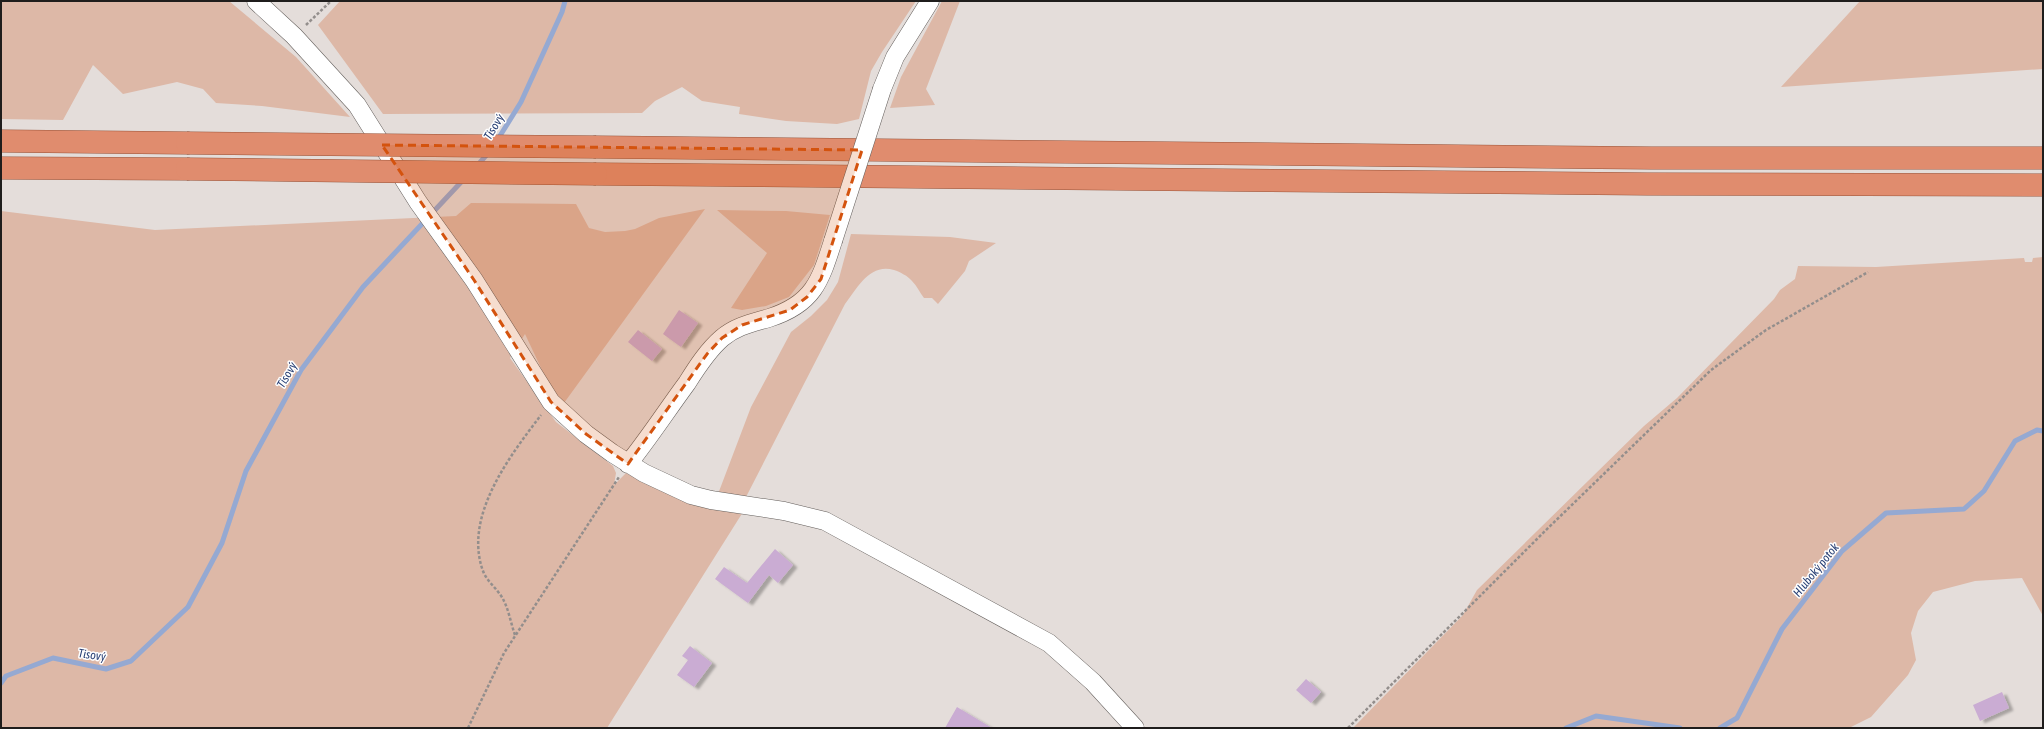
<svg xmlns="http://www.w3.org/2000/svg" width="2044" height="729" viewBox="0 0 2044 729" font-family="'Asap Condensed',sans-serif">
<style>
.green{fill:#ddb8a7}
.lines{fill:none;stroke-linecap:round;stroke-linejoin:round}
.stream{stroke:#95a9d2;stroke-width:5}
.building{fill:#caacd3;filter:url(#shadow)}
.minor-casing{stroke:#645f5c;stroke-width:19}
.trunk-casing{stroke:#975339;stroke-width:23}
.path{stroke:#938e8c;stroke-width:2.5;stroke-dasharray:3 2;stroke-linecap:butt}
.minor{stroke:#fff;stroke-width:18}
.trunk{stroke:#e08c6e;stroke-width:22}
.minor-bridge-casing{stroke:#645f5c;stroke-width:19;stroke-linecap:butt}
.trunk-bridge-casing{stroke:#975339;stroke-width:23;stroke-linecap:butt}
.minor-bridge{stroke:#fff;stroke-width:18}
.trunk-bridge{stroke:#e08c6e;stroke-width:22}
.marked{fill:#d4530e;fill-opacity:0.2;stroke:#d4530e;stroke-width:3;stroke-dasharray:8 5;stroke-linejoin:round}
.labels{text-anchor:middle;stroke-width:3;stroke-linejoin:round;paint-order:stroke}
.water-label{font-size:12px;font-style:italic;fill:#294075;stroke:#fff}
</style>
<defs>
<filter id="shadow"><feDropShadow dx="4.5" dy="2.5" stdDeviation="1" flood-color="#0004"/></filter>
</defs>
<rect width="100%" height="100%" fill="#e4ddda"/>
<path class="green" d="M1 1H229L296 57 350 117 262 106 216 103 203 89 177 82 123 94 93 65 63 120 1 119Z
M340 1H916L882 52 871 71 859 119 837 124 786 121 739 114 740 107 702 101 682 87 655 101 642 113 383 114 318 25Z
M942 1H960L926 89 935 105 890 108 901 77Z
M1860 1H2043V69L1781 87Z
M471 203 576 204 589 228 605 232 625 231 635 229 659 218 705 209 564 403 549 385 525 334 510 358 556 422 613 466 616 473 614 485 626 473 646 483 743 512 607 728H1V211L155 230 456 216Z
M717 210 786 211 830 215 814 265 789 297 766 306 742 310 731 308 767 253Z
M851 234 950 237 996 243 969 261 965 271 938 304 932 298H924C920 293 917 286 912 281 908 276 900 272 894 270 870 263 858 287 845 304L746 497 718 494 751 407 791 332 811 316 827 300 838 282Z
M2043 257V616L2022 578 1975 581 1933 592 1918 611 1911 633 1916 660 1908 675 1871 717 1849 728H1353L1463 615 1477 590 1644 426 1677 398 1774 299 1780 290 1795 279 1798 266 1876 267 2024 258 2025 262H2032L2033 258Z"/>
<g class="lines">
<path class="stream" d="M498 139 521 102 562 12 565 1
M477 166 489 152
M1 683 6 676 53 658 106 669 131 661 188 607 222 543 246 471 301 370 363 287 464 179
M1566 728 1596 716 1680 728
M1720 728 1737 718 1782 629 1842 551 1886 513 1964 509 1984 491 2015 441 2037 430 2043 431"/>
</g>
<path class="building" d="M679 310 698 323 681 347 663 334Z
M638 330 662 349 652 361 628 342Z
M775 549 793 565 778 583 769 575 748 603 715 579 724 567 747 583Z
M690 646 712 663 694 687 677 675 688 660 682 656Z
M1306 679 1321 692 1311 703 1296 690Z
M2002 692 2009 708 1980 721 1973 705Z
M957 707 992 728H945Z"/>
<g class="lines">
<g class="minor-casing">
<path id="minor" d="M256 1 294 36 357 105 418 202 474 280 551 402 586 434 612 453 644 473 691 495 711 500 784 511 825 521 1049 643 1093 682 1135 728
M882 89 895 57 930 1
M628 464C649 438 667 410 687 383 697 367 708 350 722 338 736 326 752 323 769 318 813 304 820 282 833 241"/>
</g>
<g class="trunk-casing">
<path id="trunk" d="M1 141 187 143
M596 147 1651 158H2043
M1 168 187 169
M596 174 1647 184 2043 185"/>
</g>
<path class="path" d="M306 25 331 1
M515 635C511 624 509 611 504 601 499 590 487 582 483 571 463 516 510 456 541 415
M468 728 504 653 619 477
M1348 728 1545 531 1711 370 1766 330 1868 272"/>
<use href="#minor" class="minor"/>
<use href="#trunk" class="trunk"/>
<g class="minor-bridge-casing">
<path id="minor-bridge" d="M833 241 882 89"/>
</g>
<g class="trunk-bridge-casing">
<path id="trunk-bridge" d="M187 143 596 147
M187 169 596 174"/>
</g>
<use href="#minor-bridge" class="minor-bridge"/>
<use href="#trunk-bridge" class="trunk-bridge"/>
</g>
<path class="marked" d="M382 145 862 150 821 279 807 297 790 310 742 325 722 338 707 354 628 464 586 434 551 402 474 280Z"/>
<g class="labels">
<g class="water-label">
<text transform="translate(494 127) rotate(-59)" y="4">Tisový</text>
<text transform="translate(287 375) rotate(-60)" y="4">Tisový</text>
<text transform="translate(1816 570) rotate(-51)" y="4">Hluboký potok</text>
<text transform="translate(92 655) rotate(8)" y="4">Tisový</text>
</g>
</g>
<rect width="2044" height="729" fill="none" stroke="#1f1d1c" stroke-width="4"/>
</svg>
